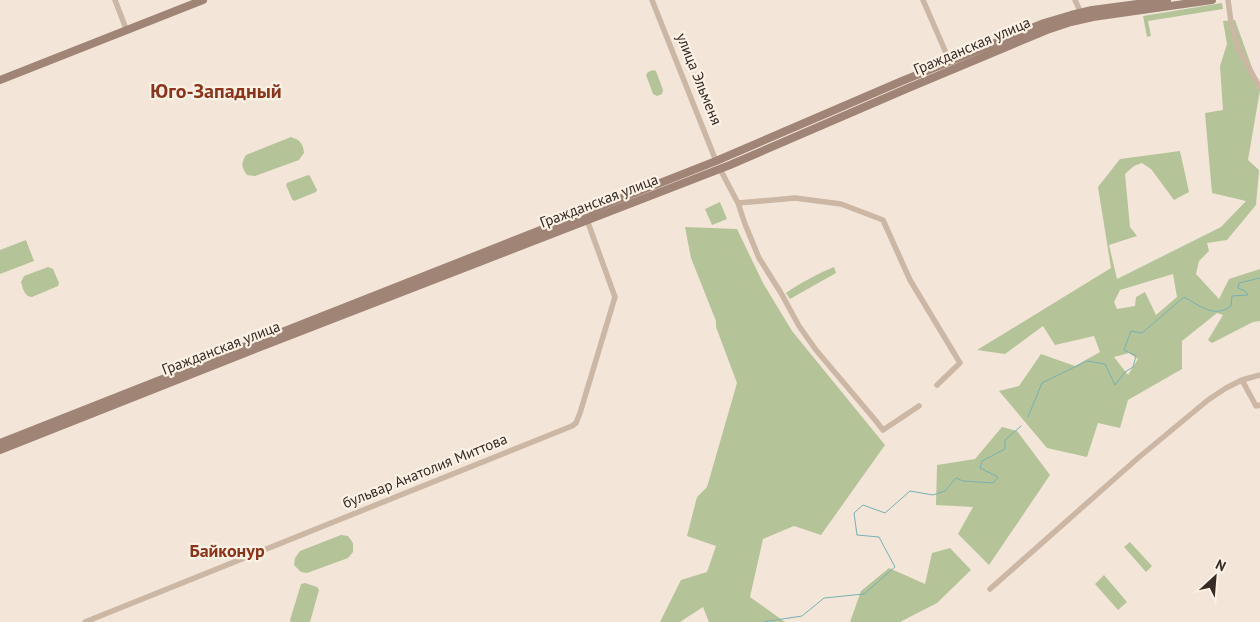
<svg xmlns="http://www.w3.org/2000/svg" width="1260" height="622" viewBox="0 0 1260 622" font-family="'PT Sans',sans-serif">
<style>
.green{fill:#b5c398;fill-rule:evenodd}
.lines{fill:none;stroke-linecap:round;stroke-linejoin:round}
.stream{stroke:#76b1b3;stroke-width:1}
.minor{stroke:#ccb6a4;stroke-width:5.5}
.secondary{stroke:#a08475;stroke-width:8}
.labels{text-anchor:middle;stroke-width:4.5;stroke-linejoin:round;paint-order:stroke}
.street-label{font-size:15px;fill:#372b26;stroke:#fbf1e5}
.quarter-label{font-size:18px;font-weight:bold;fill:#8c3319;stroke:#fbf1e5}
.district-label{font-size:20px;font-weight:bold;fill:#8c3319;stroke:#fbf1e5}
</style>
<rect width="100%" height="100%" fill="#f3e6d9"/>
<path class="green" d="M1222 3 1223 9 1148 21 1151 36 1147 37 1143 16Z
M1235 20 1260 90 1248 160 1259 170 1256 205 1227 240 1207 243 1209 251 1199 261 1196 274 1219 299 1229 279 1260 269V321L1253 322 1212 343 1208 340 1223 315 1217 313 1182 341V369L1128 400 1120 428 1098 423 1087 457 1047 448 999 391 1019 386 1041 354 1075 366 1100 352 1094 336 1055 345 1043 326 1005 354 977 350 1111 268 1098 187 1120 159 1180 151 1189 192 1174 200 1151 169 1142 163 1134 166 1125 174 1130 227 1137 236 1109 245 1117 279 1221 227 1246 201 1212 193 1205 113 1223 110 1220 66 1227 44 1223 21ZM1173 274 1177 297 1156 315 1145 292 1136 297 1135 306 1117 309 1114 302 1120 290ZM1129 353 1138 359 1128 375 1114 357Z
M653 70 656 71 663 90 662 94 657 96 653 94 646 75 648 72Z
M291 137C300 140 303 143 304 153L299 160 255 176 247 175C241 167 241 163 246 155Z
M308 175 310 176 317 190 316 192 294 201 292 199 286 185 287 183Z
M720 202 727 219 712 225 705 209Z
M685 227 737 229 763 283 792 331 885 445 821 535 794 526 763 539 750 597 785 622H709L703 607 680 622H660L681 580 707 572 716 546 687 536 697 497 707 487 737 383 716 327V321L691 258Z
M26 240 34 261 0 274V250Z
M48 267 53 269 59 283 58 286 32 297C24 297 23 288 21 282L24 276Z
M834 267 836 273 790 299 786 293C800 283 817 274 834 267Z
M1002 427 1017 431 1050 475 989 565 958 534 973 507 936 505 937 465 975 459Z
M341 535 348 536 353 543V552L348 558 307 573 301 572 294 565 295 558 300 551Z
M1130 542 1152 566 1146 572 1124 547Z
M950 548 971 570 937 603 900 622H850L861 591 889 568 925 584 932 553Z
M1104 575 1127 602 1118 610 1095 584Z
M305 583 317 587 319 590 310 622H291L290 620 301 584Z"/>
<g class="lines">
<path class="stream" d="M1028 417 1042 383 1087 361 1105 364 1115 385 1125 372 1133 367 1136 356 1124 350 1131 331 1142 333 1184 297C1199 305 1214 319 1231 306L1232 296 1248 295 1245 291 1238 288 1239 283 1260 278
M763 622 802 616 824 598 864 594 895 567 879 537 857 535 854 513 863 505 885 513 910 491 933 495 945 491 956 478 963 481 993 483 998 477 980 468 982 461 1005 449V440L1021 426"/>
<path class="minor" d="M115 0 125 26
M652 0 716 161
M923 0 950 62
M1075 0 1081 13
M1228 0 1231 22 1238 48 1260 88
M720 169 738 203 745 224 759 258 781 293 799 326 816 350 876 421 883 430 919 406
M738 203 795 198 841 204 883 220 910 280 960 363 937 385
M1242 380 1256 406 1260 405
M990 589 1138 458 1208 400 1226 388 1242 380 1260 375
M85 622 572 426 576 423 580 413 615 297 587 220"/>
<path class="secondary" d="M0 80 203 0
M0 443 716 161 902 81 1044 23 1071 15 1092 10 1167 0
M0 450 255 349 730 165 906 89 1047 30 1071 22 1093 17 1212 0"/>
</g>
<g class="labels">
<g class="street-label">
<text transform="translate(972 46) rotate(-23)" y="5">Гражданская улица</text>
<text transform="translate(699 79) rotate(68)" y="5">улица Эльменя</text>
<text transform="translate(599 201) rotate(-21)" y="5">Гражданская улица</text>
<text transform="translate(221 348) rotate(-21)" y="5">Гражданская улица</text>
<text transform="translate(425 471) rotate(-22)" y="5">бульвар Анатолия Миттова</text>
</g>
<g class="quarter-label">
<text x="227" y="557">Байконур</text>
</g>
<g class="district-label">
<text x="216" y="98">Юго-Западный</text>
</g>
</g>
<g transform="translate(1215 577) rotate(26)" stroke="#fbf1e5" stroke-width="4" paint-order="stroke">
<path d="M0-4L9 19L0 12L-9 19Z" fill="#372b26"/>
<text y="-8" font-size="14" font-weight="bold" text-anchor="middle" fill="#372b26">N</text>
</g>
</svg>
